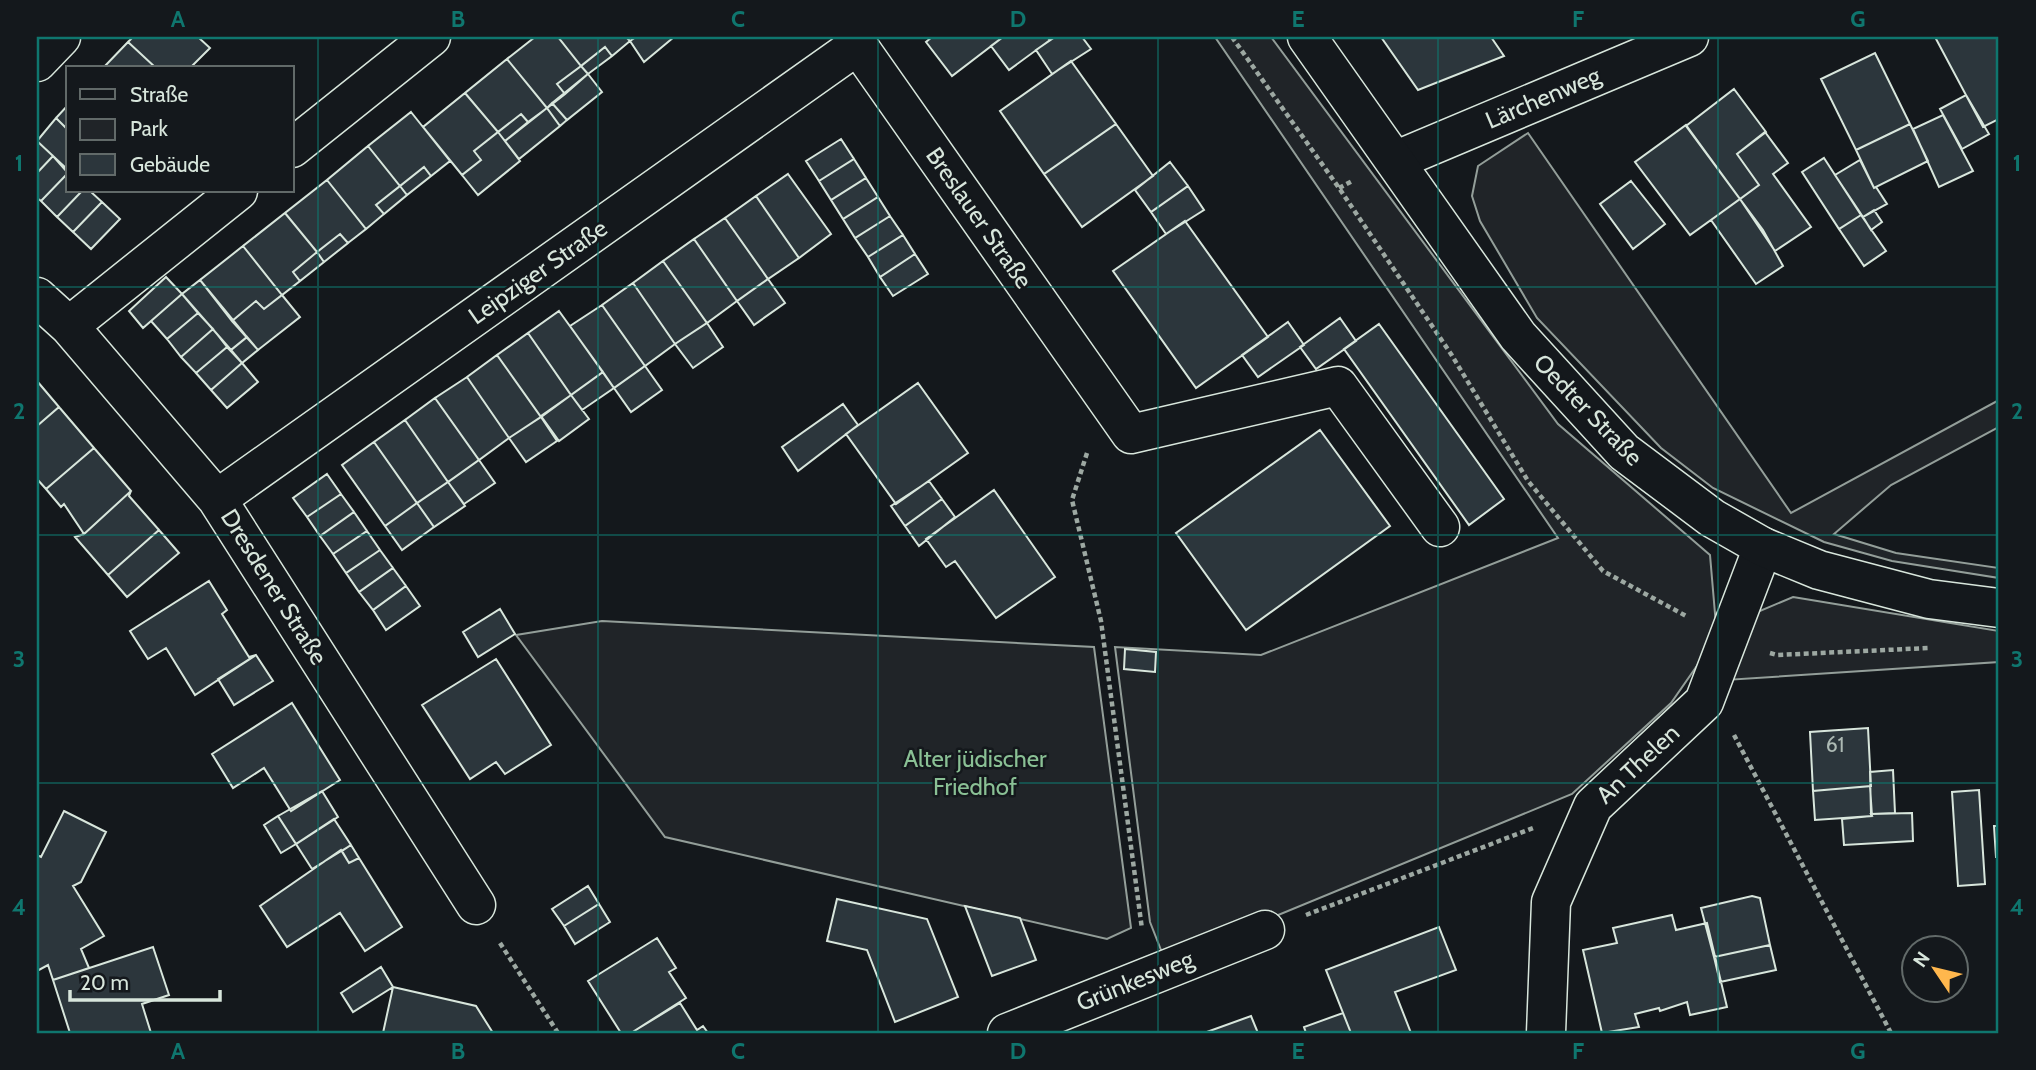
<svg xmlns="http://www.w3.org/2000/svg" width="2036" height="1070" viewBox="0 0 2036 1070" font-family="Cabin,sans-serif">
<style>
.green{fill:#202428;stroke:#939e99;stroke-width:2}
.building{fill:#2c363c;stroke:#d8e6dc;stroke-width:2}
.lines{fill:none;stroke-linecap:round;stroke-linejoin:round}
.minor-casing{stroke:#d8e6dc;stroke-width:41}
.major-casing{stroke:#d8e6dc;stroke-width:41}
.path{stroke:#9da8a2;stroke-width:4.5;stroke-dasharray:5 3.5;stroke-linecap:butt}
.minor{stroke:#14181c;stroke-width:38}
.major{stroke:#14181c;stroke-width:38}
.grid{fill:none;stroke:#0f766e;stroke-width:2;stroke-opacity:0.55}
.labels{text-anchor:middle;stroke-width:5;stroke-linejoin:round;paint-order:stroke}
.number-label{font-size:21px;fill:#adbab4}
.street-label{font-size:24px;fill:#d8e6dc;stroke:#14181c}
.park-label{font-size:24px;fill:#8ac095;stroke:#14181c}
.neatline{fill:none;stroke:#0f766e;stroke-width:2.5}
.grid-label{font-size:23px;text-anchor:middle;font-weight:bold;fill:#0f766e}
</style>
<rect width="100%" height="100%" fill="#14181c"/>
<path class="green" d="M1215 37H1271L1558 424 1710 555 1717 637 1671 703 1572 794 1181 955 1161 950 1150 922 1115 647 1261 655 1558 538Z
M1528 133 1791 513 1999 400V427L1891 485 1834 534 1896 553 1999 568V578L1892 561 1824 542 1713 488 1661 448 1537 318 1480 221 1472 196 1478 166Z
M1793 597 1999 631V662L1726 680 1755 613Z
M602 621 1094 647 1131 928 1107 939 665 837 516 635Z"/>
<path class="building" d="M133 37H198L210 48 190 68H156L128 42Z
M535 37H558L581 66 557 84 565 94 547 108 507 59Z
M558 37H626L630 41 612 56 605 47 581 66Z
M636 37H674L644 62 630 41Z
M932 37H1003L952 76 926 42Z
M1003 37H1047L1050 40 1009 70 991 46Z
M1055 37H1082L1091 49 1052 74 1036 50Z
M1381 37H1491L1504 56 1418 90Z
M1935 37H1999V119L1983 127Z
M128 42 156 68H103Z
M605 47 612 56 588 74 581 66Z
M1875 53 1910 124 1856 150 1821 79Z
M507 59 547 108 528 122 521 114 498 132 465 93Z
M1071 61 1116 124 1044 174 1000 111Z
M581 66 588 74 565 94 557 84Z
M588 74 602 92 567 120 552 103Z
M1734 89 1766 132 1737 154 1759 185 1740 199 1686 126Z
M465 93 498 132 474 151 481 160 462 175 423 127Z
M1966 95 1989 134 1962 149 1940 109Z
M552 103 567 120 560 126 547 108Z
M68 105V130L56 118Z
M547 108 560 126 519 159 505 141Z
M411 112 450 161 431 176 424 167 400 186 368 146Z
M521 114 528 122 505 141 498 132Z
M1943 115 1973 171 1939 187 1913 129Z
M56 118 68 130V170L37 141Z
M1116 124 1153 176 1082 227 1044 174Z
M1910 124 1928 161 1874 188 1856 150Z
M1686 125 1740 199 1690 235 1635 162Z
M498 132 520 161 478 195 462 175 481 160 474 151Z
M1765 132 1788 163 1773 174 1811 227 1775 251 1740 199 1759 185 1737 154Z
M841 139 854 159 819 181 806 161Z
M37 141 53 156 37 173Z
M368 146 400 186 376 205 384 214 366 229 327 180Z
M53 156 68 173 41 201 37 198V173Z
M1824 158 1861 215 1839 229 1802 172Z
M854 159 866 178 831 200 819 181Z
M1860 160 1874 188 1876 187 1887 204 1863 217 1835 175Z
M1170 162 1188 186 1151 212 1135 190Z
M424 167 431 176 407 195 400 186Z
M68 173V191H82L57 217 41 201Z
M788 174 831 234 799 258 756 196Z
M866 178 878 197 843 219 831 200Z
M327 180 366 229 348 243 340 234 317 252 285 213Z
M1631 181 1665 224 1633 249 1600 204Z
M400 186 407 195 384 214 376 205Z
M1188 186 1204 210 1166 234 1151 212Z
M82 191H90L102 202 73 232 57 217Z
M756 196 799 258 768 279 725 218Z
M878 197 890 216 855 238 843 219Z
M1740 199 1763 230 1783 266 1756 284 1711 220Z
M102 202 120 219 91 249 73 232Z
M1874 210 1882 222 1871 230 1863 217Z
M285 213 317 252 293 272 300 281 282 295 243 246Z
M1861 215 1886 251 1864 266 1839 229Z
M890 216 903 235 868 257 855 238Z
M725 218 768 279 737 301 694 239Z
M1185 221 1268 337 1196 388 1113 271Z
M340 234 348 243 324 262 317 252Z
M903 235 915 254 880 277 868 257Z
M694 239 737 301 707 323 663 261Z
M243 246 282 295 264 309 256 301 232 321 200 280Z
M317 252 324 262 300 281 293 272Z
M915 254 928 274 893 296 880 277Z
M663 261 707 323 675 344 633 283Z
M166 277 182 294 143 328 129 311Z
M768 279 785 303 754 325 737 301Z
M200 280 247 337 231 350 182 294Z
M633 283 675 344 645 366 602 305Z
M182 294 198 313 167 339 151 321Z
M282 295 300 317 258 350 232 321 256 301 264 309Z
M602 305 645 366 614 388 570 326Z
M559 311 603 372 571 395 528 333Z
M198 313 213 329 181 357 167 339Z
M1340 318 1356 341 1316 369 1300 347Z
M1288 322 1304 345 1258 377 1242 355Z
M707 323 723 347 693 368 675 344Z
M1379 324 1504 499 1469 525 1344 349Z
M213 329 227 347 196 373 181 357Z
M528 333 571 395 541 417 497 355Z
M247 337 258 350 242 363 231 350Z
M227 347 242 363 211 390 196 373Z
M497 355 541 417 509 438 467 377Z
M242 363 258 382 227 408 211 390Z
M645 366 662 390 631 412 614 388Z
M603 372 614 388 582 410 571 395Z
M467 377 509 438 479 460 435 398Z
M37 381 59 407 37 426Z
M918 383 968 453 896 504 846 434Z
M571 395 589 419 559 441 541 416Z
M435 398 479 460 448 482 405 420Z
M843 404 858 425 798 471 782 447Z
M59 407 94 448 46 489 37 479V426Z
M541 417 557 441 526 462 509 438Z
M405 420 448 482 417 503 374 442Z
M1320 430 1390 526 1246 630 1176 533Z
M374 442 417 503 385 526 342 465Z
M94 448 131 491 84 534 64 504 61 507 46 489Z
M479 460 495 483 464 504 448 482Z
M327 474 341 494 307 517 293 498Z
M929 481 942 499 905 526 891 506Z
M448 482 465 506 434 527 417 503Z
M994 490 1055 577 996 618 955 561 946 567 926 539Z
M131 491 129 496 159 530 108 575 75 537 84 534Z
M341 494 354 512 320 536 307 517Z
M942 499 955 517 919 546 905 526Z
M417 503 434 527 402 550 385 526Z
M354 512 367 531 333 554 320 536Z
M159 530 179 553 127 597 108 575Z
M367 531 380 550 346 573 333 554Z
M380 550 393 568 359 592 346 573Z
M393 568 406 586 373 610 359 592Z
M209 581 227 610 222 614 249 657 256 655 195 695 166 648 148 659 130 631Z
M406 586 420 606 386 630 373 610Z
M500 609 515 634 478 657 463 632Z
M1125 649 1156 652 1155 672 1124 669Z
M256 655 273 681 234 705 218 679Z
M496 659 551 745 505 774 496 762 470 779 422 705Z
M292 703 340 780 291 811 264 768 233 788 212 754Z
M1868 728 1871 786 1813 791 1810 732Z
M1893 770 1895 813 1871 814 1870 772Z
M1870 786 1872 816 1815 820 1813 791Z
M1979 790 1985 884 1958 886 1952 792Z
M322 791 338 817 296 844 278 816Z
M64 811 106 832 81 882 73 886 104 936 81 949 89 968 53 980 48 965 37 971V855L41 857Z
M1912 813 1913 841 1844 845 1842 819 1872 816 1871 814Z
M278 816 296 844 281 853 264 825Z
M334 819 351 845 312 869 296 844Z
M1994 826H1999V857H1996Z
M351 845 359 858 349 863 342 851Z
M341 850 349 863 359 858 402 927 365 951 340 913 287 947 260 906Z
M588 886 599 904 564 926 552 909Z
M1752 896 1760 898 1770 945 1714 957 1701 908Z
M837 899 927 919 958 997 895 1022 867 950 827 941Z
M599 904 610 922 575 944 564 926Z
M965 906 1020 918 1036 960 992 976Z
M1672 915 1676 930 1707 923 1727 1007 1690 1015 1687 1002 1660 1011 1659 1008 1635 1014 1639 1027 1602 1033 1583 950 1617 943 1613 928Z
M1439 927 1456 970 1395 992 1411 1033H1351L1326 970Z
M657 938 676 968 669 972 686 998 631 1033H621L588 981Z
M1770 945 1776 970 1720 982 1714 957Z
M153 947 169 995 142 1004 151 1033H70L53 980Z
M381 967 393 987 353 1012 341 993Z
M393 987 476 1006 493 1033H383Z
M680 1003 697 1030 703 1026 708 1033H631Z
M1343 1013 1351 1033H1306L1304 1027Z
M1251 1016 1258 1033H1204Z"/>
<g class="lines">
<g class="minor-casing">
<path id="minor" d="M852 37 1131 434 1338 386 1440 527
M37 62 61 37
M292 148 431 37
M1397 160 1689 37
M37 297 69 326 217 499 476 905
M69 326 238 191
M217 499 858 45
M1007 1033 1265 930
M1546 1033 1551 902 1593 806 1704 702 1763 547"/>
</g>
<g class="major-casing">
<path id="major" d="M1307 37 1518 336 1624 452 1712 518 1763 547 1819 570 1929 599 1999 608"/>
</g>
<path class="path" d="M1232 37 1339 188 1451 354 1528 481 1603 571 1688 617
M1339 188 1354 180
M1087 453 1072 500 1101 621 1142 929
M1770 653 1777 655 1929 648
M1734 735 1891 1033
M1306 915 1533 828
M500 943 558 1033"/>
<use href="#minor" class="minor"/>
<use href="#major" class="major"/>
</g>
<path class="grid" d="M318 37V1033M598 37V1033M878 37V1033M1158 37V1033M1438 37V1033M1718 37V1033M37 287H1999M37 535H1999M37 783H1999"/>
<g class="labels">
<g class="number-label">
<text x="1835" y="752">61</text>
</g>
<g class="street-label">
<text transform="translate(1543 98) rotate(-23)" y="8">Lärchenweg</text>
<text transform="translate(979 218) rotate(55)" y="8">Breslauer Straße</text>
<text transform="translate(538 272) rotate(-35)" y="8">Leipziger Straße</text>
<text transform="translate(1588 410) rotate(46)" y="8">Oedter Straße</text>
<text transform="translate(274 587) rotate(58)" y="8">Dresdener Straße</text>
<text transform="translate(1638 764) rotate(-43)" y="8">An Thelen</text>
<text transform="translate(1135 981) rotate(-22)" y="8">Grünkesweg</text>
</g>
<g class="park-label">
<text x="975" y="767">Alter jüdischer<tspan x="975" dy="28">Friedhof</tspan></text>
</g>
</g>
<rect width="2036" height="1070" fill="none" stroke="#14181c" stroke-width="77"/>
<rect x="66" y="66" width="228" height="126" fill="#14181c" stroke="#626a69" stroke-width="2"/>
<rect x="80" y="89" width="35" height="10" fill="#14181c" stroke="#626a69" stroke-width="2"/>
<text x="130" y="102" font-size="21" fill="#d8e6dc">Straße</text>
<rect x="80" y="119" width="35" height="21" fill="#202428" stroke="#626a69" stroke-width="2"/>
<text x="130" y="136" font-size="21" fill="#d8e6dc">Park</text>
<rect x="80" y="154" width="35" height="21" fill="#2c363c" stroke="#626a69" stroke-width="2"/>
<text x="130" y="172" font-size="21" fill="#d8e6dc">Gebäude</text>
<g transform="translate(1935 969) rotate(305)"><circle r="33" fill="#14181c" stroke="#626a69" stroke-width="2"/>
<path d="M0-5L12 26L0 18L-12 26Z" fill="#ffb74d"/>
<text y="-10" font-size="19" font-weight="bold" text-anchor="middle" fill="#d8e6dc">N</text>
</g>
<path d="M70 990v10h150v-10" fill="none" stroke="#d8e6dc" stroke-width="3.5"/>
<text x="80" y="990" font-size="21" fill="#d8e6dc" stroke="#14181c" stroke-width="5" paint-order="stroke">20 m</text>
<rect x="38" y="38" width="1959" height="994" class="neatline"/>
<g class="grid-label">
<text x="178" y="27">A</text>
<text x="458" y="27">B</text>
<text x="738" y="27">C</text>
<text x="1018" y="27">D</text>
<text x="1298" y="27">E</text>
<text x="1578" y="27">F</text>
<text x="1858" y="27">G</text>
<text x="19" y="171">1</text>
<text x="2017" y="171">1</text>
<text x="19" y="419">2</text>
<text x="2017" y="419">2</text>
<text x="19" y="667">3</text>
<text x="2017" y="667">3</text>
<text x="19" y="915">4</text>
<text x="2017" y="915">4</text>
<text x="178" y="1059">A</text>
<text x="458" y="1059">B</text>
<text x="738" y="1059">C</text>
<text x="1018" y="1059">D</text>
<text x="1298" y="1059">E</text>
<text x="1578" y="1059">F</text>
<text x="1858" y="1059">G</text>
</g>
</svg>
